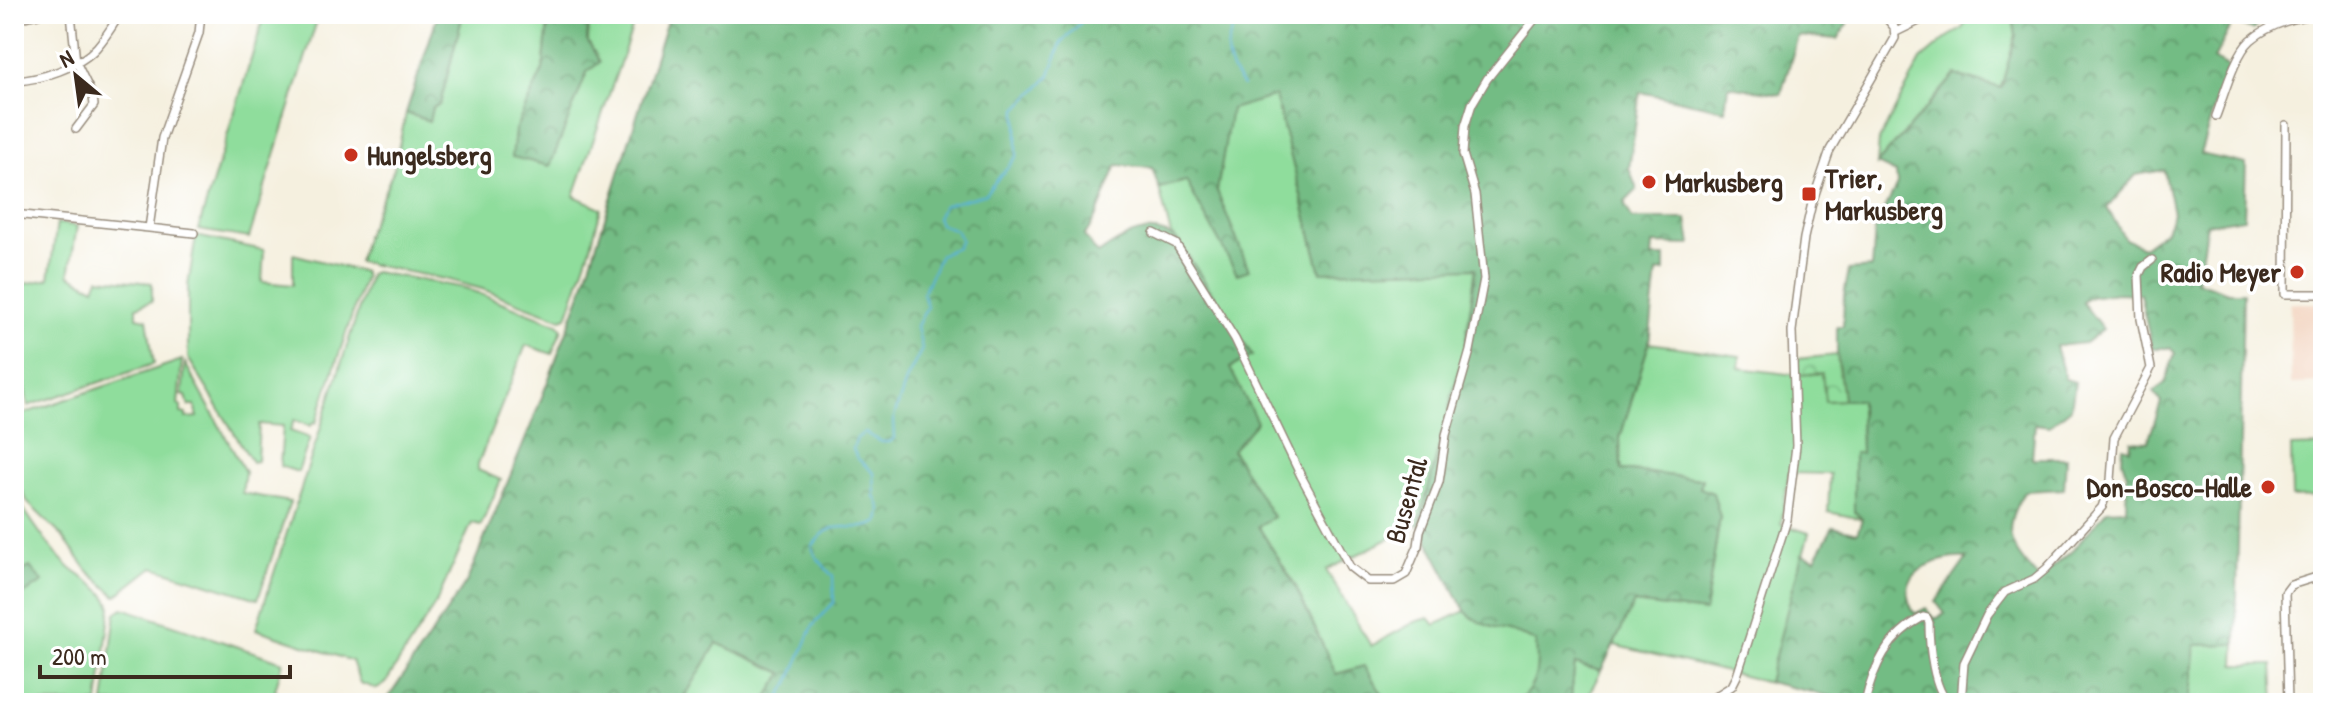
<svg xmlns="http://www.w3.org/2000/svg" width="2337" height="717" viewBox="0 0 2337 717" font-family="'Patrick Hand',sans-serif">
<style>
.built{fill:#f3d4bf}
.green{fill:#8fdd9c;stroke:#65845d;stroke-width:2}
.forest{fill:url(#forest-crowns);stroke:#577351;stroke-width:2;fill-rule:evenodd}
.park{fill:url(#park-crowns);stroke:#65845d;stroke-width:2}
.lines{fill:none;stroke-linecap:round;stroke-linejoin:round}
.stream{stroke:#5ab3d7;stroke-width:2}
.street-casing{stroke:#988d7e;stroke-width:10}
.street{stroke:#fff;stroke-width:7}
.poi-dot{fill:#c8321e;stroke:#fff;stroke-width:3}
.labels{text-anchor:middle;stroke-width:7;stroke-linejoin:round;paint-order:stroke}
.poi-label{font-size:28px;font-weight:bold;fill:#3b2a1e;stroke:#fff;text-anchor:start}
.street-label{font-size:28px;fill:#3b2a1e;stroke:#fff}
</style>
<defs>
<pattern id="forest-crowns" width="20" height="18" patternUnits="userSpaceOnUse" patternTransform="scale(2)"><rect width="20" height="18" fill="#73bc84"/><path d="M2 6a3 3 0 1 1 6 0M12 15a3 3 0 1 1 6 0" fill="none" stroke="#60996b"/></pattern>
<pattern id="park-crowns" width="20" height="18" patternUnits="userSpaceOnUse" patternTransform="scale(2)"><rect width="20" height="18" fill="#8fdd9c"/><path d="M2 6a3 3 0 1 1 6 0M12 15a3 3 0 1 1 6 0" fill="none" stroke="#7cbe86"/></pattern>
</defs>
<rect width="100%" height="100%" fill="#fff"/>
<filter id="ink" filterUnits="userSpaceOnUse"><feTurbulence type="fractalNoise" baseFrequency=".0125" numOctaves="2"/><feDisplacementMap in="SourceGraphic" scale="16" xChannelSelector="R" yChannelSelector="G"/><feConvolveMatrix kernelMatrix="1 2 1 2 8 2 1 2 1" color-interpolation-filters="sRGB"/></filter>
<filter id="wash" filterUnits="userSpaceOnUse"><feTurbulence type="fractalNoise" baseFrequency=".006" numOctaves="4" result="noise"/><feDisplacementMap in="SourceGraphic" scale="32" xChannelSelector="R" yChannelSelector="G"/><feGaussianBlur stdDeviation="1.8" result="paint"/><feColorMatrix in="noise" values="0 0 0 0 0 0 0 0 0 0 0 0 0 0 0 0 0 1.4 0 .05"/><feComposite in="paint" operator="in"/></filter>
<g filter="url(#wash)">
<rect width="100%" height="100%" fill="#f5f0df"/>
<path class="built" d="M2290 303H2323V383L2291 384Z"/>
<path class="green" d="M265 14H319L249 238 198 230Z
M463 14H552L548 25 543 70 515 130 549 165 587 72 589 14H637L574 196 601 208 590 250 567 317 562 319 482 289 449 280 358 262 365 238 394 169 406 113 429 121 432 108 440 104Z
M1969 14H2012L2016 35 2001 88 1955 75 1877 164 1879 140 1921 60 1948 37 1962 29Z
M1275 96 1321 272 1476 267 1465 347 1419 524 1326 570 1371 646 1415 622 1429 618 1435 625 1465 611C1485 631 1513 628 1536 642L1539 671 1526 696 1516 703H1488L1458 696 1430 703H1388L1336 675 1295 585 1258 526 1273 517 1231 450 1230 367 1252 355 1179 242 1171 235 1159 188 1186 181 1237 273 1248 270 1217 191 1230 109Z
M57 223 77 226 69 275 95 288 99 278 152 283V301L137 307V317L147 319 154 364 28 406 14 334 19 285 49 279Z
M196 236 264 250 262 282 293 285V254L363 272 365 276 316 423 313 422 311 426 294 420 290 431 310 438 298 472 280 466 283 426 259 424 257 461 252 462 188 358V286Z
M374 272 465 288 558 324 562 329 552 354 526 345 478 464V470L501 480 481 525 472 523 436 603 385 684 377 689 360 683 352 661 256 629 370 274Z
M1649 343 1740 356 1739 368 1796 375 1822 373 1826 401 1860 399 1861 453 1854 454V511L1862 519 1828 512 1830 474 1789 473 1781 524 1809 533 1768 682 1614 645 1633 603 1705 612 1720 517 1700 488 1702 479 1621 470 1620 438Z
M182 360 178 405 181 406V413L186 414V418L198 417 195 406H189L186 396 182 395 185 363 245 472 242 493 290 502 258 599 153 567 116 596 88 571 62 536 28 503 14 474V417Z
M2323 446V496L2292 497 2291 447Z
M14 492C26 515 52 552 71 569 86 581 105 588 111 607L98 703H14V600L42 582 30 568 14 575Z
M123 608 283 662 275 690 278 692V703H104L116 613Z
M717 642 783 673 764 703H681Z
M2195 644H2236L2235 665H2273L2275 703H2189Z
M1575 663 1601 671 1590 692 1599 703H1557L1571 697Z"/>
<path class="forest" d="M438 14H463L440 104 432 108 429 121 406 113Z
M552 14H589L587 40 600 62 587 72 550 166 512 157 515 130 543 70 548 25Z
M669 14H1853L1838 39 1798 36 1781 94 1728 86 1725 110 1640 92 1629 168 1637 190 1624 203 1632 219H1687L1691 245 1653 244 1652 257H1665V271L1657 272 1649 343 1620 438 1621 470 1702 479 1700 488 1713 493 1720 517 1705 612 1634 603 1601 671 1575 664 1571 697 1557 703H1516C1539 686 1538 667 1536 642 1513 628 1485 632 1465 611L1419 524 1465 347 1476 268 1321 272 1275 96 1231 109 1217 191 1249 270 1237 274 1186 181 1159 188 1152 168 1117 165C1106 189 1100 215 1084 236L1098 254C1123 237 1151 218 1179 242L1252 356 1230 368 1257 422 1232 450 1273 517 1258 526 1295 585 1336 674 1364 666 1388 703H764L783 673 717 643 681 703H385L467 581 532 423 582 291Z
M2012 14H2258L2259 24 2252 30 2233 22 2214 59 2231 69 2225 72 2200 154 2246 164 2244 218 2207 224 2197 281 2228 292H2243L2236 644 2195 645 2189 703H1843L1837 698 1768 682 1802 554 1815 559 1833 527 1857 533 1862 519 1854 511V453H1861L1860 400H1843L1837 355V326H1843L1844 295 1849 270 1872 268 1875 230 1897 184 1896 173 1877 164 1955 75 2001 88 2016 35ZM2164 170 2173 213 2166 230 2143 247 2125 239 2107 208 2136 175ZM2117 293 2140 294 2152 348H2170L2175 353 2165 383 2153 392 2161 402 2148 442 2131 441 2130 449 2123 447 2122 460 2127 475 2126 509 2107 510 2073 550 2039 579C2009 547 1999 530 2025 491L2064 489 2066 458H2032L2035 424 2049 426 2071 408 2075 382 2065 379 2056 346 2085 343 2103 329 2082 302 2090 297ZM1967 558 1936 602 1945 614 1935 619 1926 608 1915 614C1890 574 1936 556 1967 558Z
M30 567 43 582 14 600V575Z"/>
<path class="park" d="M1837 355 1843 400 1825 401 1822 373 1796 375V359Z"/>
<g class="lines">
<path class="stream" d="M1240 14C1225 45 1220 58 1243 86
M776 703 789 683 813 626 834 602 833 577 815 555 812 547C835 512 851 537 879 522L881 509 875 496 874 473 857 458 853 449 857 438 865 433 882 442H890L894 438 893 420 907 378 922 349 917 326 927 307 923 293 940 255 957 247 961 240 956 230 940 224 937 217 944 205 985 194 1017 156V109L1049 77 1061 43 1089 14"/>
</g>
</g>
<g filter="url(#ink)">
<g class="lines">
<g class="street-casing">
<path id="street" d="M71 14 76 62 93 97 94 105 76 129
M14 19 38 14
M1896 32 1933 14
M14 81C40 80 80 67 97 47 106 37 113 25 120 14
M2216 116C2224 95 2235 54 2251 40 2270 24 2300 15 2323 14
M2286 125 2285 294H2323
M14 214 149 228
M194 233 149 228 162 138 199 33 201 14
M1154 233 1176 244 1235 339 1301 476 1350 567 1368 581H1394L1406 574 1418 546 1420 531 1439 482 1446 435 1470 351 1484 279 1475 194 1463 154 1465 126 1472 104 1487 79 1539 14
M1640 703 1648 700 1669 703
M1705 703 1732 686 1737 676 1787 520 1796 446 1792 331 1804 238 1812 203 1830 150 1895 38 1894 27 1883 14
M1865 703C1873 667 1888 635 1923 617L1927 618 1929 623C1929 642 1933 692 1950 703
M1961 703 1964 663 1987 615 2005 592 2034 579 2046 569 2102 507 2111 480 2114 438 2151 368 2141 319 2139 275 2143 267 2152 260
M2288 703 2285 593 2291 585 2323 575"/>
</g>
<use href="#street" class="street"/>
</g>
</g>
<g class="poi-dot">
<circle cx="351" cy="155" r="8"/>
<circle cx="1649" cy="182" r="8"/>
<rect x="1801" y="186" width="16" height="16" rx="4"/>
<circle cx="2297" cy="272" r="8"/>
<circle cx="2268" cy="487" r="8"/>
</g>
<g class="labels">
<g class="poi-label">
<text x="367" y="165">Hungelsberg</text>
<text x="1825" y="188">Trier,<tspan x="1825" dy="32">Markusberg</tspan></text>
<text x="1665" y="192">Markusberg</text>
<text x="2281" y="282" text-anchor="end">Radio Meyer</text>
<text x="2252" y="497" text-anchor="end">Don-Bosco-Halle</text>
</g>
<g class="street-label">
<text transform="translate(1406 500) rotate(-74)" y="10">Busental</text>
</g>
</g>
<rect width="2337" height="717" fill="none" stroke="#fff" stroke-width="48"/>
<g transform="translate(76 76) rotate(331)" stroke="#ffffff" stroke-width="6" paint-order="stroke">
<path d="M0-6L14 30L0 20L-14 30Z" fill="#3b2a1e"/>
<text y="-12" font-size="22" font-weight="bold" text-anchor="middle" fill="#3b2a1e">N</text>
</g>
<path d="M40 665v12h250v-12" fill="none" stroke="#3b2a1e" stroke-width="4"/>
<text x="52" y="665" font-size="24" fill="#3b2a1e" stroke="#ffffff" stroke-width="6" paint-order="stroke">200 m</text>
</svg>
